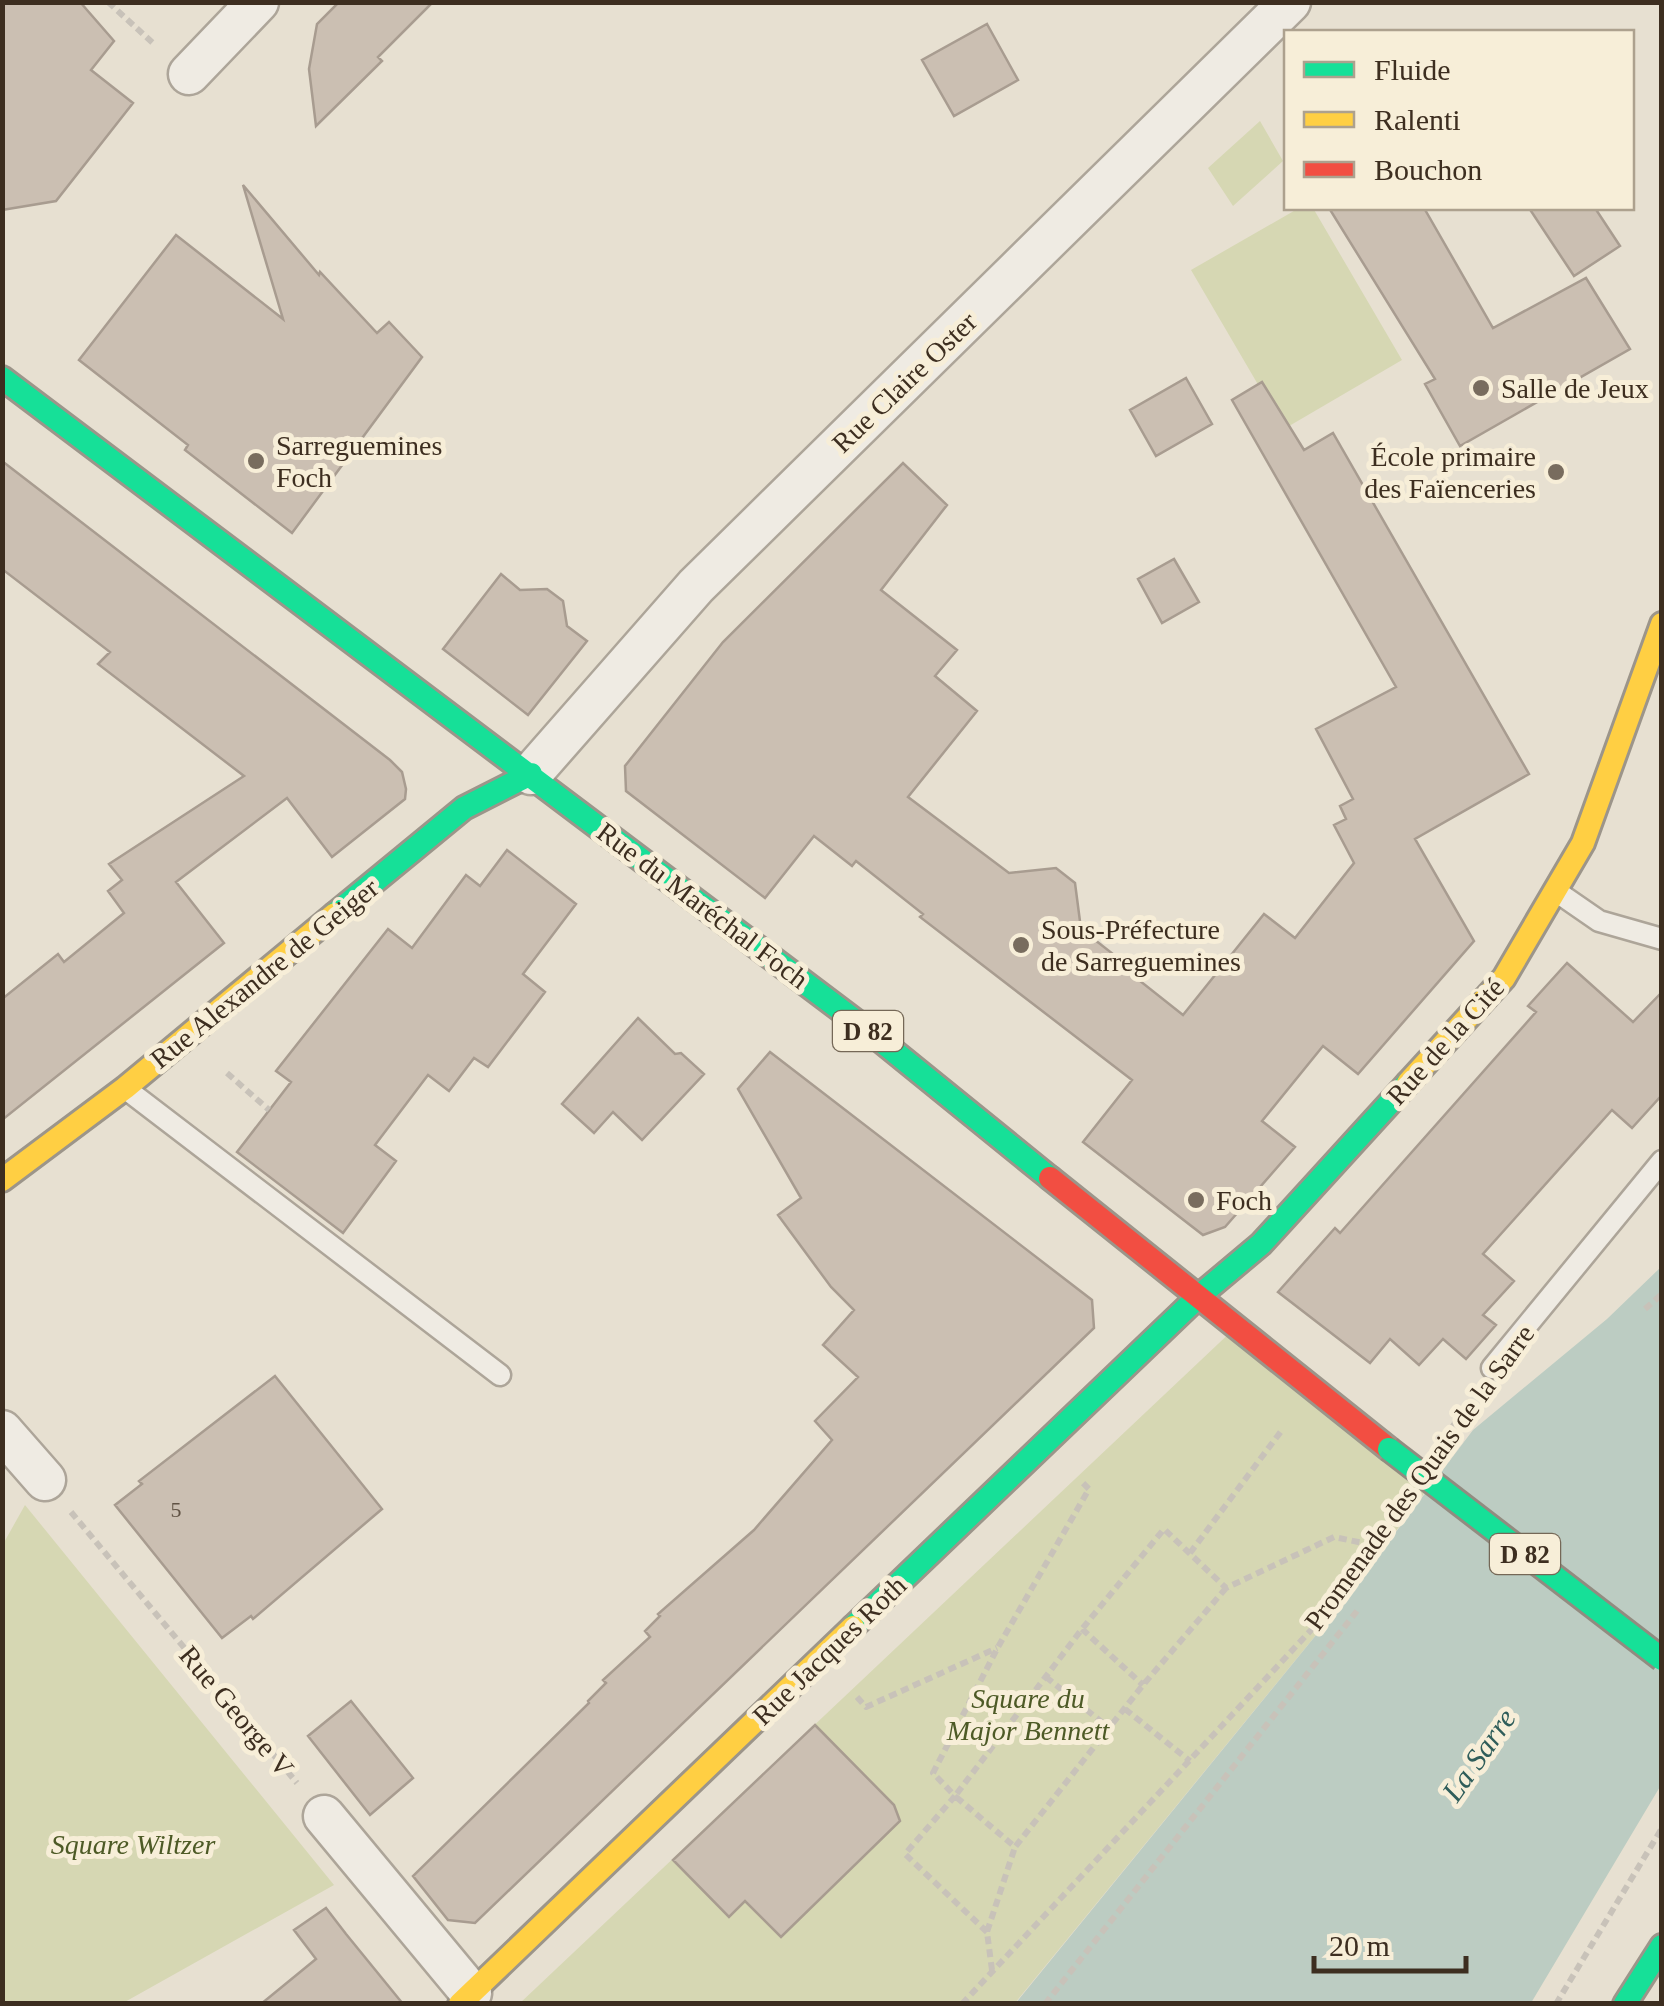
<svg xmlns="http://www.w3.org/2000/svg" width="1664" height="2006" viewBox="0 0 1664 2006" font-family="'Times New Roman',serif">
<style>
.green{fill:#d6d7b3}
.water{fill:#bcccc2}
.building{fill:#cbbfb2;stroke:#a89c90;stroke-width:2.5}
.lines{fill:none;stroke-linecap:round;stroke-linejoin:round}
.lane-casing{stroke:#ada599;stroke-width:25}
.street-casing{stroke:#ada599;stroke-width:45}
.fast-casing{stroke:#9c958a;stroke-width:28}
.slow-casing{stroke:#9c958a;stroke-width:28}
.jam-casing{stroke:#9c958a;stroke-width:28}
.path{stroke:#c8c2b9;stroke-width:6;stroke-dasharray:8 5;stroke-linecap:butt}
.lane{stroke:#efebe3;stroke-width:20}
.street{stroke:#efebe3;stroke-width:40}
.fast{stroke:#16e098;stroke-width:22}
.slow{stroke:#ffcf43;stroke-width:22}
.jam{stroke:#f24e42;stroke-width:22}
.fast-bridge-casing{stroke:#928b80;stroke-width:28;stroke-linecap:butt}
.fast-bridge{stroke:#16e098;stroke-width:22}
.poi-dot{fill:#786c5e;stroke:#f7eed8;stroke-width:4}
.labels{text-anchor:middle;stroke-width:10;stroke-linejoin:round;paint-order:stroke}
.number-label{font-size:22px;fill:#605244}
.shield{fill:#f7eed8;stroke:#756857;stroke-width:2.5}
.shield-label{font-size:25px;font-weight:bold;fill:#3d2e20}
.street-label{font-size:28px;fill:#3d2e20;stroke:#f7eed8}
.poi-label{font-size:28px;fill:#3d2e20;stroke:#f7eed8;text-anchor:start}
.park-label{font-size:28px;font-style:italic;fill:#4d5a26;stroke:#f7eed8}
.water-label{font-size:30px;font-style:italic;fill:#2f5d5a;stroke:#f7eed8}
</style>
<rect width="100%" height="100%" fill="#e7e0d1"/>
<path class="green" d="M1260 121 1283 161 1233 206 1208 168Z
M1299 208H1313L1402 360 1284 429 1191 270Z
M1236 1327 1440 1472 1343 1602 1015 2003 519 2004Z
M25 1505 334 1885 123 2003H3L2 1546Z"/>
<path class="water" d="M1661 1267V1785L1531 2003 1015 2004 1343 1602 1473 1430 1607 1319Z"/>
<path class="building" d="M2 2H80L114 41 91 70 133 103 56 201 2 210Z
M339 2H433L378 57 382 61 316 126 309 69 317 24Z
M987 24 1018 80 954 116 922 60Z
M243 185 319 275 320 272 377 333 389 322 422 357 292 533 185 450 188 445 79 360 176 235 283 319Z
M1329 208H1424L1493 328 1586 278 1630 349 1460 446 1425 384 1435 379Z
M1529 208H1595L1620 246 1574 276Z
M1186 378 1212 424 1156 456 1130 410Z
M1262 382 1304 450 1333 433 1529 774 1415 839 1474 941 1358 1074 1323 1046 1262 1121 1295 1147 1225 1227 1203 1235 1083 1142 1132 1080 920 917 923 914 856 861 852 866 814 836 765 898 626 791 625 766 723 642 903 463 947 505 881 590 957 650 935 676 977 711 908 797 1009 873 1056 868 1075 883 1081 929 1113 954 1111 958 1183 1015 1264 914 1295 938 1354 863 1334 825 1346 819 1340 806 1353 799 1316 729 1396 687 1232 400Z
M2 461 390 760 402 772 406 789 405 799 332 857 287 798 176 882 224 943 2 1120V999L58 954 64 962 124 913 108 891 122 880 109 864 244 776 98 664 110 652 2 569Z
M1174 559 1199 602 1162 623 1138 579Z
M501 574 520 590 547 589 563 601 567 626 587 641 528 715 443 649Z
M507 850 576 904 523 974 545 992 488 1067 474 1058 449 1091 428 1075 375 1145 396 1161 343 1233 237 1152 291 1082 276 1071 388 929 412 948 466 875 480 886Z
M1567 963 1633 1022 1662 992 1661 1096 1632 1128 1612 1110 1483 1254 1514 1281 1483 1315 1496 1325 1466 1359 1443 1339 1419 1365 1390 1339 1370 1363 1278 1292 1335 1228 1340 1233 1536 1012 1528 1006Z
M638 1018 675 1054 681 1053 704 1074 642 1140 613 1112 594 1133 562 1104Z
M770 1052 1092 1300 1094 1328 475 1923 448 1920 413 1876 589 1703 588 1701 606 1683 603 1680 650 1637 645 1631 660 1616 658 1614 754 1530 832 1440 815 1421 858 1377 823 1345 854 1310 831 1287 778 1215 801 1198 738 1089Z
M275 1376 382 1509 253 1619 251 1616 222 1638 115 1505 142 1484 139 1481Z
M351 1701 413 1778 370 1815 308 1736Z
M815 1725 894 1805 900 1821 781 1937 745 1901 729 1917 673 1860Z
M326 1908 346 1934 403 2004H261L316 1959 294 1930Z"/>
<g class="lines">
<g class="lane-casing">
<path id="lane" d="M1557 892 1599 921 1662 939
M126 1089 500 1375
M1492 1368 1662 1161"/>
</g>
<g class="street-casing">
<path id="street" d="M189 74 258 2
M531 774 696 586 1290 2
M2 1431 45 1480
M324 1816 471 1993"/>
</g>
<g class="fast-casing">
<path id="fast" d="M2 378 870 1032 1050 1178
M335 914 464 808 531 774
M853 1627 1199 1296 1261 1244 1408 1083
M1625 2004 1662 1946"/>
</g>
<g class="slow-casing">
<path id="slow" d="M1408 1083 1504 978 1583 843 1662 624
M2 1180 125 1088 335 914
M460 2004 853 1627"/>
</g>
<g class="jam-casing">
<path id="jam" d="M1050 1178 1389 1449"/>
</g>
<path class="path" d="M108 2 154 44
M227 1073 269 1110
M1645 1309 1662 1294
M1451 1429 1474 1394
M71 1512 297 1783
M1190 1553 1282 1430
M1226 1588 1143 1685 1015 1847 955 1796 1082 1629 1164 1529 1226 1588 1334 1537 1373 1545
M1082 1629 1143 1685
M1046 1677 1109 1728
M857 1697 866 1707 997 1648
M1125 1709 1190 1761
M987 1932 905 1854 955 1796 933 1773 998 1647 1089 1489 1080 1480
M992 1970 987 1932 1015 1847
M962 2004 1328 1612 1391 1518
M1045 2004 1357 1611
M1556 2004 1662 1828"/>
<use href="#lane" class="lane"/>
<use href="#street" class="street"/>
<use href="#fast" class="fast"/>
<use href="#slow" class="slow"/>
<use href="#jam" class="jam"/>
<g class="fast-bridge-casing">
<path id="fast-bridge" d="M1389 1449 1662 1659"/>
</g>
<use href="#fast-bridge" class="fast-bridge"/>
</g>
<g class="poi-dot">
<circle cx="1481" cy="388" r="10"/>
<circle cx="256" cy="461" r="10"/>
<circle cx="1556" cy="472" r="10"/>
<circle cx="1021" cy="945" r="10"/>
<circle cx="1196" cy="1200" r="10"/>
</g>
<g class="labels">
<g class="number-label">
<text x="176" y="1517">5</text>
</g>
<g class="shield">
<rect x="833" y="1011" width="70" height="40" rx="8"/>
<rect x="1490" y="1534" width="70" height="40" rx="8"/>
</g>
<g class="shield-label">
<text x="868" y="1040">D 82</text>
<text x="1525" y="1563">D 82</text>
</g>
<g class="street-label">
<text transform="translate(904 382) rotate(-44)" y="10">Rue Claire Oster</text>
<text transform="translate(703 905) rotate(37)" y="10">Rue du Maréchal Foch</text>
<text transform="translate(264 973) rotate(-39)" y="10">Rue Alexandre de Geiger</text>
<text transform="translate(1445 1041) rotate(-48)" y="10">Rue de la Cité</text>
<text transform="translate(1419 1477) rotate(-54)" y="10">Promenade des Quais de la Sarre</text>
<text transform="translate(829 1650) rotate(-44)" y="10">Rue Jacques Roth</text>
<text transform="translate(237 1711) rotate(50)" y="10">Rue George V</text>
</g>
<g class="poi-label">
<text x="1501" y="398">Salle de Jeux</text>
<text x="276" y="455">Sarreguemines<tspan x="276" dy="32">Foch</tspan></text>
<text x="1536" y="466" text-anchor="end">École primaire<tspan x="1536" dy="32">des Faïenceries</tspan></text>
<text x="1041" y="939">Sous-Préfecture<tspan x="1041" dy="32">de Sarreguemines</tspan></text>
<text x="1216" y="1210">Foch</text>
</g>
<g class="park-label">
<text x="1028" y="1708">Square du<tspan x="1028" dy="32">Major Bennett</tspan></text>
<text x="133" y="1854">Square Wiltzer</text>
</g>
<g class="water-label">
<text transform="translate(1479 1755) rotate(-55)" y="10">La Sarre</text>
</g>
</g>
<rect width="1664" height="2006" fill="none" stroke="#3d2e20" stroke-width="10"/>
<rect x="1284" y="30" width="350" height="180" fill="#f7eed8" stroke="#ada18e" stroke-width="2.5"/>
<rect x="1304" y="62" width="50" height="15" fill="#16e098" stroke="#ada18e" stroke-width="2.5"/>
<text x="1374" y="80" font-size="30" fill="#3d2e20">Fluide</text>
<rect x="1304" y="112" width="50" height="15" fill="#ffcf43" stroke="#ada18e" stroke-width="2.5"/>
<text x="1374" y="130" font-size="30" fill="#3d2e20">Ralenti</text>
<rect x="1304" y="162" width="50" height="15" fill="#f24e42" stroke="#ada18e" stroke-width="2.5"/>
<text x="1374" y="180" font-size="30" fill="#3d2e20">Bouchon</text>
<path d="M1314 1956v15h152v-15" fill="none" stroke="#3d2e20" stroke-width="5"/>
<text x="1329" y="1956" font-size="30" fill="#3d2e20" stroke="#f7eed8" stroke-width="8" paint-order="stroke">20 m</text>
</svg>
